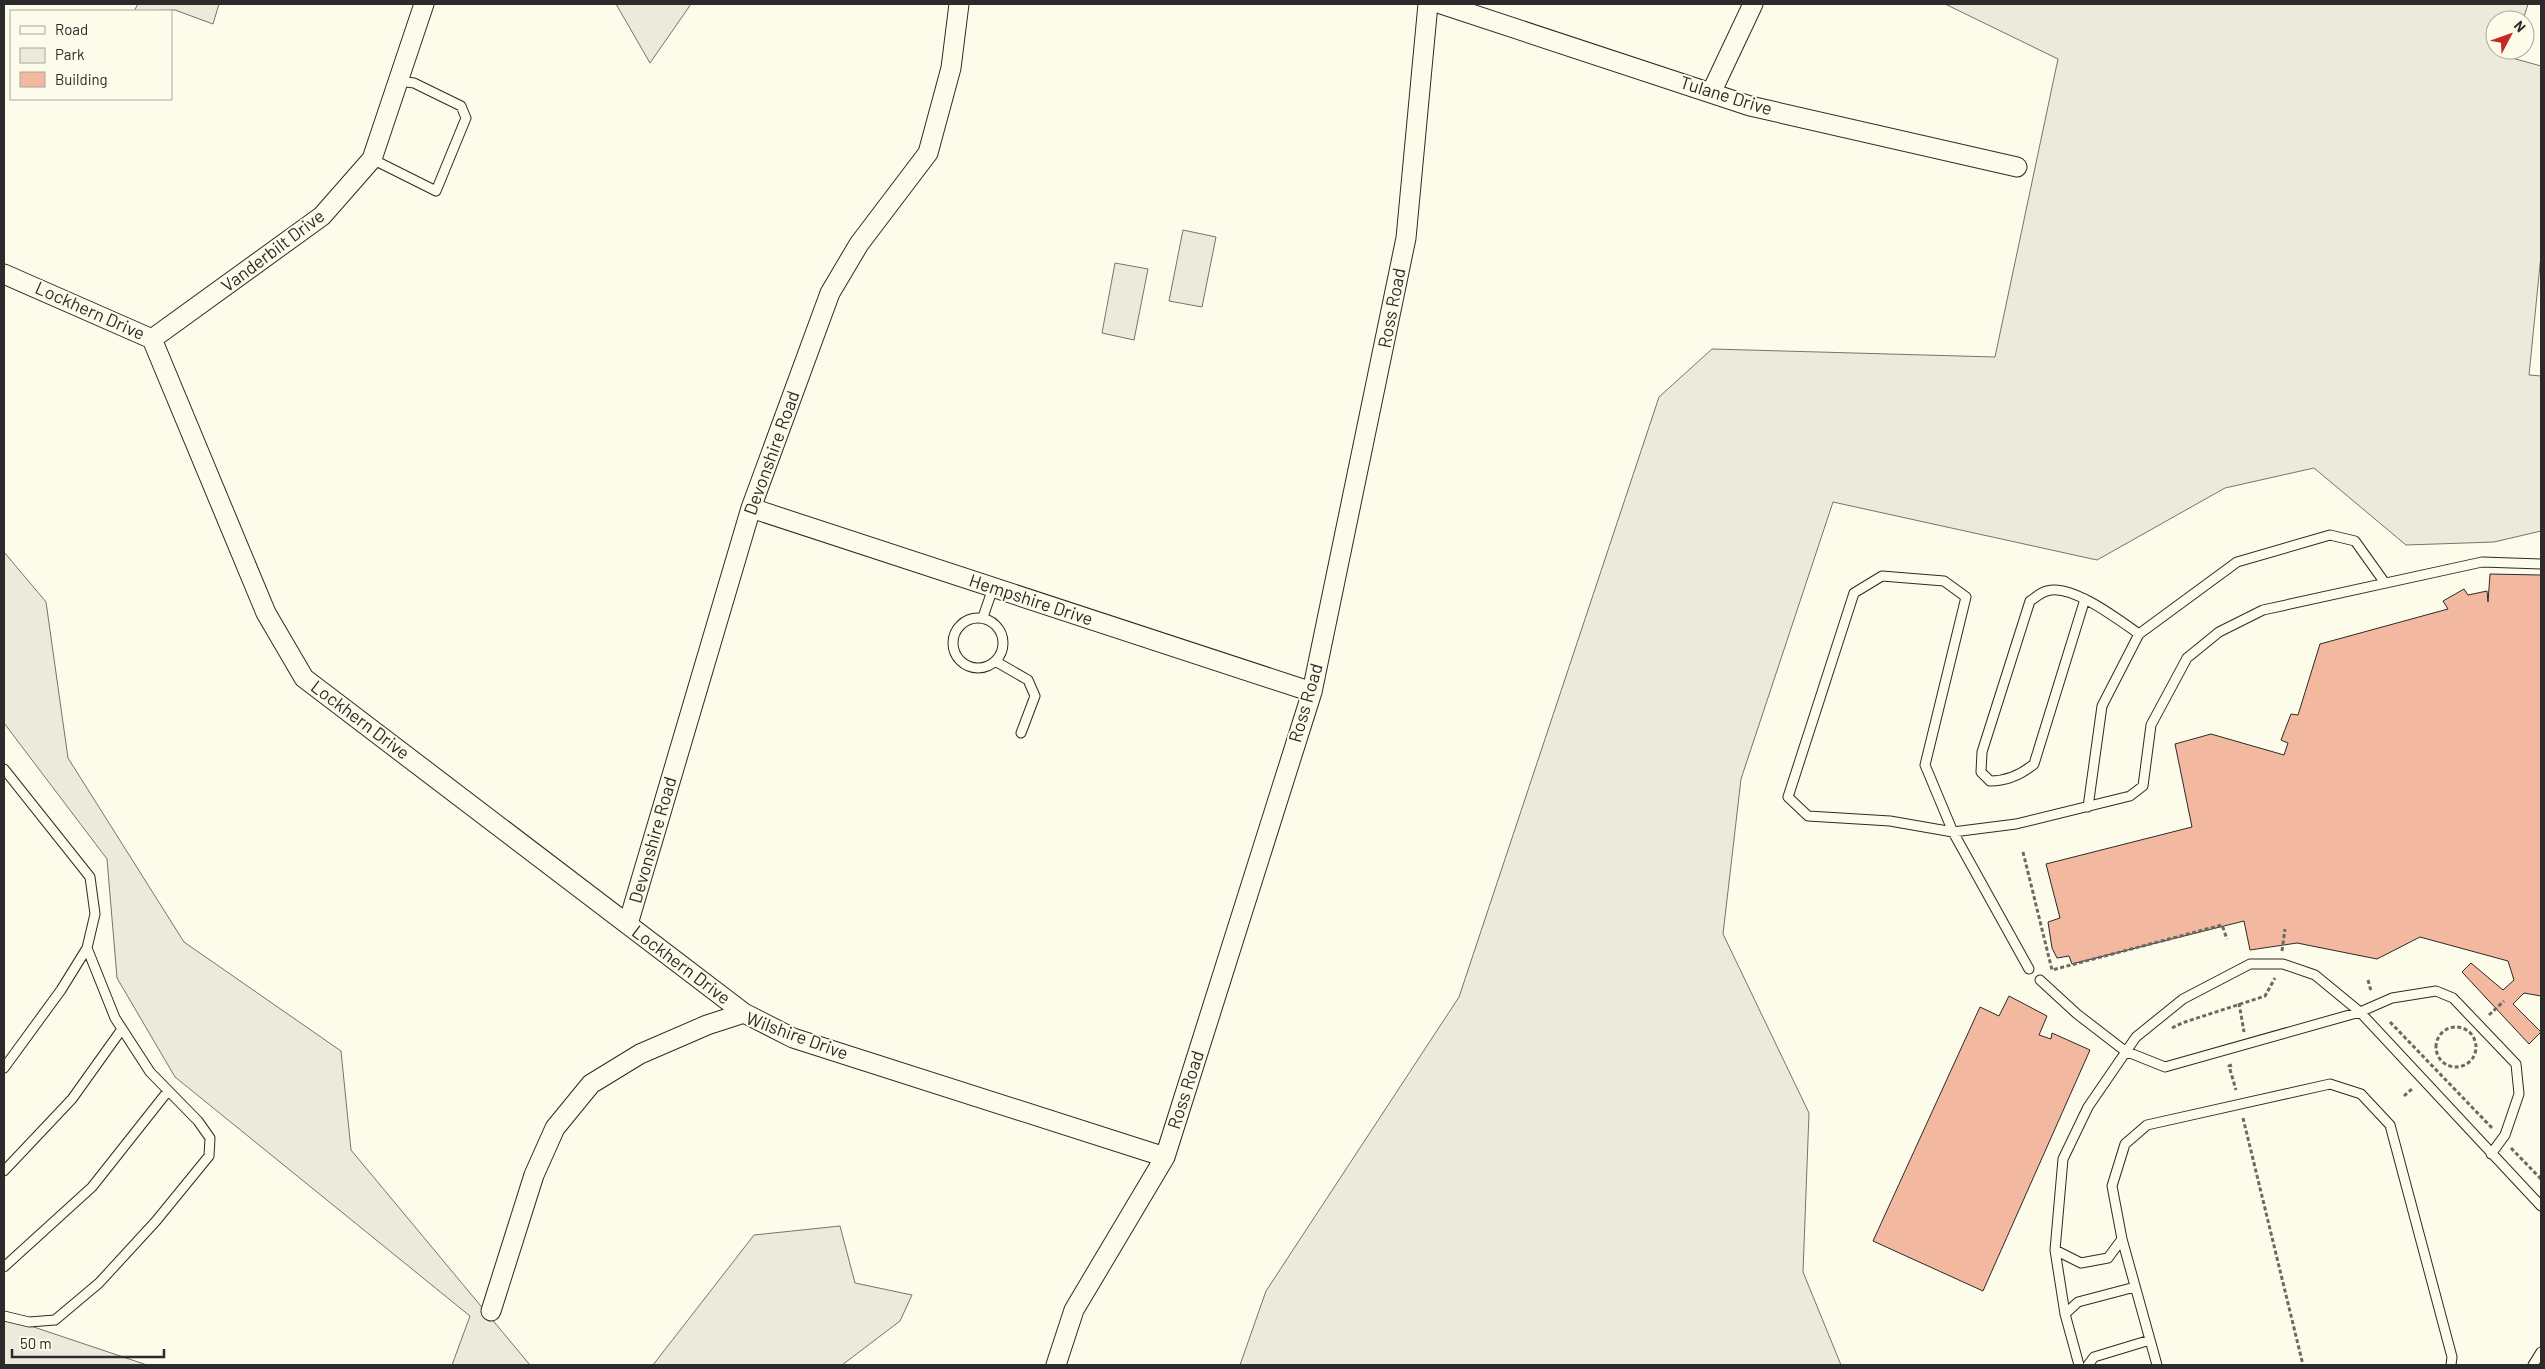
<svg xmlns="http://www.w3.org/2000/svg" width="2545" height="1369" viewBox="0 0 2545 1369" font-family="Barlow,sans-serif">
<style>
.green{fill:#ecebdb;stroke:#74746e}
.building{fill:#f2b8a0;stroke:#2b2b2b}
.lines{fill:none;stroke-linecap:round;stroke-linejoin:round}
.service-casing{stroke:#2b2b2b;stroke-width:11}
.minor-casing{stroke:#2b2b2b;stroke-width:21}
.path{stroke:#6a6964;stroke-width:3;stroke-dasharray:4 2.5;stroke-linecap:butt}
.service{stroke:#fdfbea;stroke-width:9}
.minor{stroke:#fdfbea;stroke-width:19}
.labels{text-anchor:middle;stroke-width:4;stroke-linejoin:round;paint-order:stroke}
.street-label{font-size:18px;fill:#2b2b2b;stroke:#fdfbea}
</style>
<rect width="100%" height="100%" fill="#fdfbea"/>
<path class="green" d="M138 4H219L213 24 175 10 134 11Z
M616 4H691L650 63Z
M1945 4H2528L2523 20H2495V50H2514L2512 58 2541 66V255L2529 375 2541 376V531L2494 542 2406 545 2314 468 2225 488 2097 560 1833 502 1741 779 1723 934 1809 1113 1803 1272 1841 1365H1240L1266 1291 1459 997 1659 397 1712 349 1995 357 2058 59Z
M1183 230 1216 237 1202 307 1169 301Z
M1115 263 1148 269 1134 340 1102 333Z
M4 552 46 602 68 758 184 942 341 1051 351 1150 530 1365H452L470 1316 175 1077 117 978 107 859 4 723Z
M840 1226 855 1283 912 1295 900 1321 842 1365H653L754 1235Z
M4 1317 147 1365H4Z"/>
<path class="building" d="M2490 574 2541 575V996L2524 993 2513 1004 2541 1032 2529 1044 2462 972 2471 963 2503 990 2514 980 2508 961 2420 937 2377 959 2297 943 2250 950 2244 921 2072 964 2069 956 2057 958 2052 948 2048 922 2060 918 2046 864 2192 827 2175 744 2211 734 2284 755 2288 743 2281 740 2291 714 2298 715 2320 644 2448 609 2443 601 2464 589 2468 595 2487 591 2488 602Z
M2009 996 2047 1016 2039 1035 2051 1039 2052 1033 2090 1050 1983 1291 1873 1241 1980 1007 1999 1016Z"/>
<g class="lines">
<g class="service-casing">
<path id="service" d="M372 159 436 191 466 118 461 106 414 83 399 81
M2085 599 2034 764C2022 774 2007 781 1990 781L1981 772 1982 752 2030 601C2035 598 2041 592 2047 591 2071 583 2119 620 2139 634
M983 617 993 588
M953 643a25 25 0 1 1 50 0a25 25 0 1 1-50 0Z
M995 661 1028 680 1035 696 1021 733
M4 769 90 877 95 914 87 948 115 1018 150 1072 198 1121 210 1138 209 1156 156 1221 99 1283 55 1320 29 1322 4 1316
M2088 807 2102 706 2139 634 2237 562 2330 535 2355 541 2385 583
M2029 969 1953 832 1925 765 1966 597 1944 581 1882 576 1854 593 1788 797 1808 816 1890 821 1953 832 2016 824 2130 796 2143 786 2151 725 2187 658 2219 632 2263 610 2482 562 2541 564
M2040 980 2077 1014 2125 1051 2165 1067 2360 1012 2392 998 2436 991 2453 998 2516 1064 2519 1094 2505 1135 2491 1154
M4 1068 61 990 87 948
M4 1171 72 1099 122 1029
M2055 1250 2081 1263 2108 1258 2122 1239
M4 1267 92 1187 168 1091
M2065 1314 2078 1302 2135 1287
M2079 1365 2065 1314 2055 1250 2063 1159 2088 1107 2136 1037 2183 999 2250 964H2283L2315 975 2360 1012 2541 1206
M2088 1365 2094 1357 2150 1340
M2157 1365 2122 1239 2112 1186 2125 1144 2147 1125 2330 1084 2361 1094 2390 1125 2452 1357 2451 1365
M2533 1365 2541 1352"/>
</g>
<g class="minor-casing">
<path id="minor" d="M1441 4 1750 106 2017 167
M1711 93 1753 4
M4 274 152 339 266 613 304 678 744 1013
M152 339 322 216 372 159 424 4
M751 508 1312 692
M628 924 751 508 830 293 859 244 928 153 951 68 959 4
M491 1311 534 1175 555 1128 591 1084 640 1054 707 1025 744 1013 793 1038 1165 1157
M1056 1365 1074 1310 1165 1157 1312 692 1406 238 1428 4"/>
</g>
<path class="path" d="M2023 852 2052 970 2222 925 2227 939
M2282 951 2285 929
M2368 980 2371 991
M2239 1003 2244 1032
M2489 1015 2504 1001
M2390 1022 2493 1129
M2436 1047a20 20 0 1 1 40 0a20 20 0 1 1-40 0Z
M2172 1028 2182 1023 2265 996 2275 978
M2232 1065 2229 1066 2236 1090
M2404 1096 2413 1088
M2243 1118 2303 1365
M2511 1148 2541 1179"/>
<use href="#service" class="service"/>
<use href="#minor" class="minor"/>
</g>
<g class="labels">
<g class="street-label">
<text transform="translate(1726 96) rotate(17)" y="6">Tulane Drive</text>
<text transform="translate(273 251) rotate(-37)" y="6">Vanderbilt Drive</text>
<text transform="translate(1392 308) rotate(-79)" y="6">Ross Road</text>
<text transform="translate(90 311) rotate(24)" y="6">Lockhern Drive</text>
<text transform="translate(772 453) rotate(-70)" y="6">Devonshire Road</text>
<text transform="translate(1031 600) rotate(18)" y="6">Hempshire Drive</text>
<text transform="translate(1306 703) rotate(-74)" y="6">Ross Road</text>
<text transform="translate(360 720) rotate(37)" y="6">Lockhern Drive</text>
<text transform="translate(653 840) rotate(-74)" y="6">Devonshire Road</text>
<text transform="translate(681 965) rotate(37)" y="6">Lockhern Drive</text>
<text transform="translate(797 1036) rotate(20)" y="6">Wilshire Drive</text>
<text transform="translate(1186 1090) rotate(-72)" y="6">Ross Road</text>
</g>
</g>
<rect width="2545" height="1369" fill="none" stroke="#2b2b2b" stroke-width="10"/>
<rect x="10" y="10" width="162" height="90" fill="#fdfbea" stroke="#a9a89e"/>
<rect x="20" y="26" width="25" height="8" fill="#fdfbea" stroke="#a9a89e"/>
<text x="55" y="35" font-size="15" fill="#2b2b2b">Road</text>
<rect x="20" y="48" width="25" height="15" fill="#ecebdb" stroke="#a9a89e"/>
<text x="55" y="60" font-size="15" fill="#2b2b2b">Park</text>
<rect x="20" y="72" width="25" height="15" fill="#f2b8a0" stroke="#a9a89e"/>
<text x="55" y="85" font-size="15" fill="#2b2b2b">Building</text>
<g transform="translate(2510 35) rotate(49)"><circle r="24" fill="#fdfbea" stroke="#a9a89e"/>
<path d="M0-4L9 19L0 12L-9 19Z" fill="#c62828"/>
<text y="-8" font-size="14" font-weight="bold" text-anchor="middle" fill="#2b2b2b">N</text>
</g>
<path d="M12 1349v8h152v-8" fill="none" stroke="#2b2b2b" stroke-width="2.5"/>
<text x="20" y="1349" font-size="15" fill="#2b2b2b" stroke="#fdfbea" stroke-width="4" paint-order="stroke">50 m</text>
</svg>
